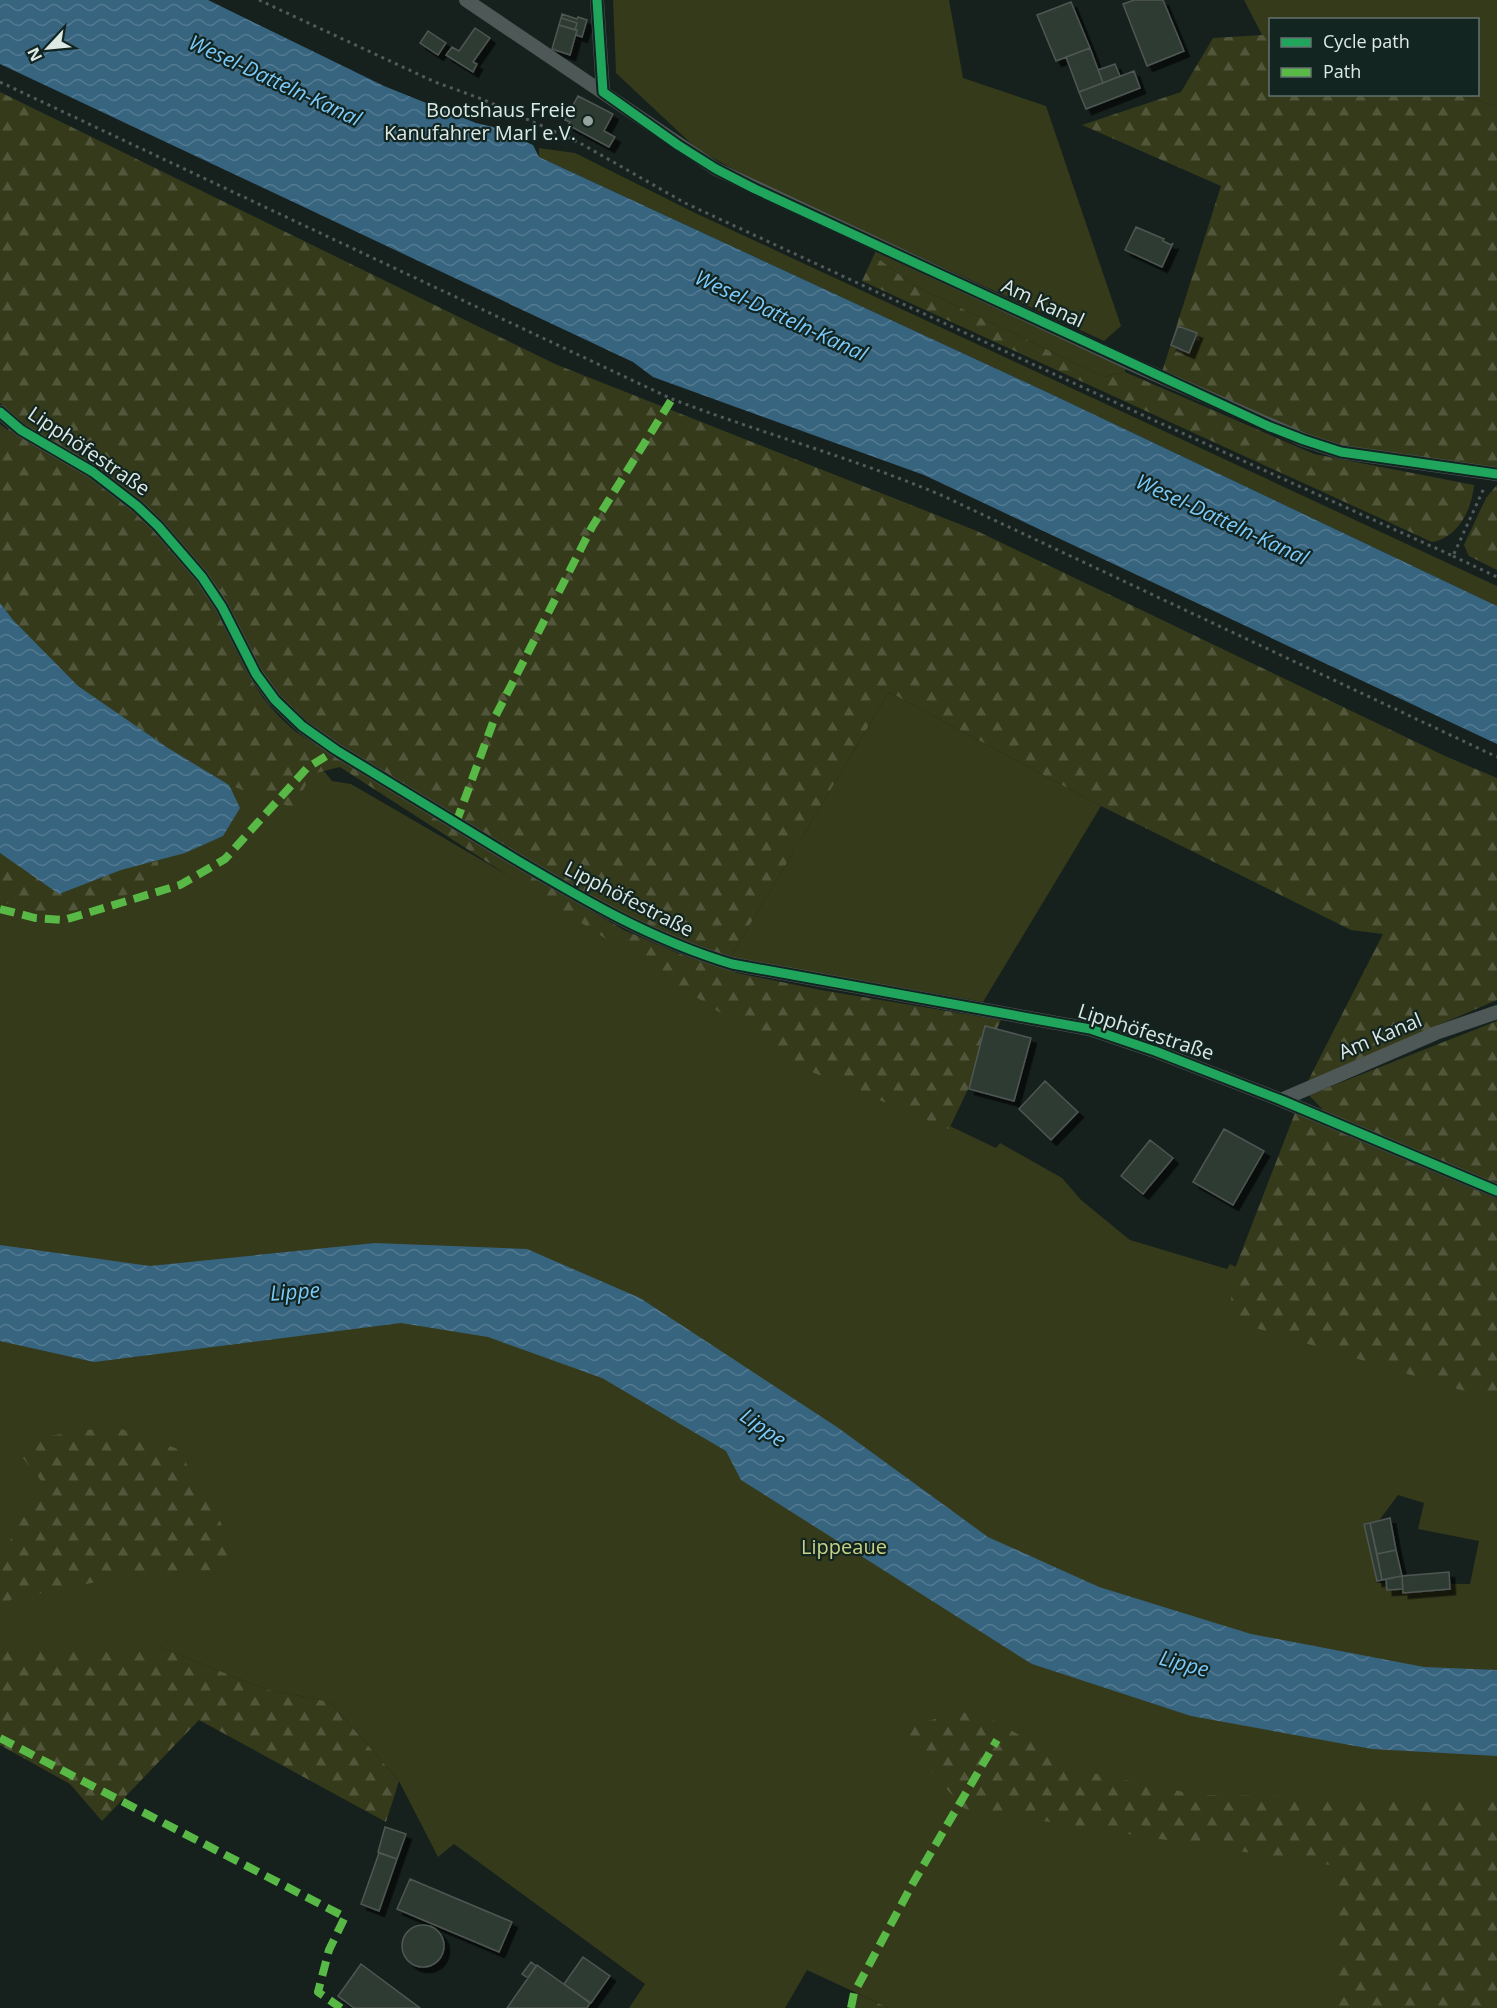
<svg xmlns="http://www.w3.org/2000/svg" width="1497" height="2008" viewBox="0 0 1497 2008" font-family="'Open Sans',sans-serif">
<style>
.green{fill:#353a1a;fill-rule:evenodd}
.forest{fill:url(#forest-firs)}
.water{fill:url(#water-waves)}
.building{fill:#2e3b32;stroke:#4f5653;stroke-width:1.5;filter:url(#shadow)}
.lines{fill:none;stroke-linecap:round;stroke-linejoin:round}
.path{stroke:#525a5a;stroke-width:3;stroke-dasharray:3 4.5;stroke-linecap:butt}
.minor{stroke:#4e5857;stroke-width:14}
.quiet{stroke:#58b947;stroke-width:8;stroke-dasharray:15 8;stroke-linecap:butt}
.cycleway-casing{stroke:#122521;stroke-width:13}
.cycleway{stroke:#20a55d;stroke-width:9}
.poi-dot{fill:#97a39f;stroke:#122521;stroke-width:2}
.labels{text-anchor:middle;stroke-width:4.5;stroke-linejoin:round;paint-order:stroke}
.poi-label{font-size:20px;fill:#dde9e5;stroke:#122521;text-anchor:end}
.street-label{font-size:20px;fill:#dde9e5;stroke:#122521}
.park-label{font-size:20px;fill:#c7d284;stroke:#122521}
.water-label{font-size:21px;font-style:italic;fill:#7dcafa;stroke:#122521}
</style>
<defs>
<pattern id="forest-firs" width="22" height="20" patternUnits="userSpaceOnUse" patternTransform="scale(1.5)"><rect width="22" height="20" fill="#353a1a"/><path d="M5 1l3.5 6h-7zM16 11l3.5 6h-7z" fill="#52563b"/></pattern>
<pattern id="water-waves" width="16" height="10" patternUnits="userSpaceOnUse" patternTransform="scale(1.5)"><rect width="16" height="10" fill="#37647f"/><path d="M0 5q4-4 8 0t8 0" fill="none" stroke="#547a91"/></pattern>
<filter id="shadow"><feDropShadow dx="5.5" dy="5.5" stdDeviation="0" flood-color="#0009"/></filter>
</defs>
<rect width="100%" height="100%" fill="#16211e"/>
<path class="green" d="M613 0H949L963 78 1046 106 1121 326 1104 341 760 184 697 149 616 73Z
M1244 0H1497V106L1458 95 1478 94V20H1270V37L1262 35Z
M539 148 575 153 693 212 1497 586V606L1051 394 539 157Z
M876 250 1125 364V372L1104 377 913 285 874 255Z
M0 424 13 434 262 700 303 745 332 781 351 784 741 1011 807 1058 996 1148 1000 1143 1062 1178 1081 1200 1130 1240 1227 1269 1230 1264 1497 1400V2008H889L807 1970 785 2008H629L645 1984 454 1844 438 1857 399 1781 330 1702 265 1689 157 1646 0 1652ZM1398 1495 1424 1503 1418 1529 1479 1541 1470 1584 1377 1583 1369 1534Z
M889 692 1101 806 983 1002 730 958Z"/>
<path class="forest" d="M1262 35 1270 37V94L1458 95 1497 106V473L1341 449 1161 375 1221 186 1082 125 1181 92 1213 38Z
M0 92 555 364 977 531 1445 756 1497 778V1000L1308 1081 1383 934 1351 930 1101 806 889 692 730 958 698 949 586 895 336 743 284 703 261 672 198 563 49 441 15 417 0 403Z
M874 255 913 285 1104 377 1125 372 1314 454 1474 485C1472 509 1458 538 1432 542L862 281Z
M10 428C57 458 109 485 149 524 166 541 182 561 196 580 224 616 237 662 264 699 273 711 284 722 296 732L532 877 624 930 680 954 737 973 821 990 1001 1020 949 1129 812 1072 340 767 312 774 293 808 229 785 168 748 78 686 13 620 0 603V440Z
M1497 485V570L1469 556 1464 545 1486 498Z
M0 853 59 893 121 870 158 861V885L63 914 40 913 0 901Z
M1497 1021V1184L1324 1111 1309 1095Z
M1295 1113 1497 1199V1401L1229 1320 1234 1271Z
M113 1426 178 1449 221 1523 231 1570 151 1571 12 1599 0 1609V1558L43 1483 10 1442Z
M157 1646 265 1689 330 1702 399 1781 386 1822 199 1720 102 1821 70 1784 0 1745V1647Z
M975 1710 1083 1771 1198 1795 1497 1798V2008H1335L1336 1866 965 1809 892 1729Z
M858 1994 889 2008H855Z"/>
<path class="water" d="M0 0H208L384 86 476 123 493 127 533 145 539 157 1051 394 1497 606V744L924 475 653 377 633 362 0 64Z
M0 603 13 620 78 686 168 748 229 785 240 808 223 836 185 853 121 870 59 894 0 853Z
M375 1243 527 1249 640 1298 837 1427 988 1537 1099 1587 1251 1634 1424 1667 1497 1670V1756L1372 1749 1191 1716 1032 1664 741 1480 726 1451 602 1378 488 1337 401 1323 94 1362 0 1341V1245L150 1266Z"/>
<path class="building" d="M1134 0H1163L1184 51 1147 66 1123 4Z
M1071 2 1090 48 1056 61 1037 15Z
M562 14 577 19 578 17 587 20 582 37 576 35 577 30H575L577 23 561 18Z
M561 18 577 23 575 30 559 25Z
M559 25 577 30 570 55 552 49Z
M475 28 490 38 473 62 477 64 473 72 446 55 452 47 459 51Z
M428 31 446 43 438 55 420 43Z
M1090 48 1103 83 1079 92 1066 57Z
M1115 64 1120 76 1103 83 1098 70Z
M1134 71 1140 88 1086 109 1079 92Z
M578 96 613 114 604 131 615 137 609 147 568 125 570 122 565 120Z
M1136 227 1164 239 1163 241 1171 245 1173 243 1162 267 1125 250Z
M1178 326 1197 333 1189 353 1171 345Z
M985 1026 1031 1038 1014 1101 969 1089Z
M1045 1081 1078 1112 1051 1140 1019 1109Z
M1224 1129 1264 1151 1233 1205 1193 1182Z
M1150 1140 1173 1158 1143 1194 1121 1176Z
M1390 1518 1396 1550 1377 1554 1370 1523Z
M1370 1523 1382 1580 1377 1581 1364 1524Z
M1396 1550 1402 1576 1382 1580 1377 1554Z
M1449 1572 1450 1589 1403 1593 1402 1576Z
M1402 1576 1403 1589 1387 1590 1386 1579Z
M385 1827 406 1834 397 1859 378 1852Z
M379 1853 397 1859 379 1911 361 1904Z
M410 1879 512 1922 499 1952 397 1909Z
M402 1946a21 21 0 1 1 42 0a21 21 0 1 1-42 0Z
M583 1957 610 1976 591 2003 564 1984Z
M531 1962 536 1966 528 1978 522 1974Z
M361 1964 420 2008H354L338 1996Z
M537 1965 590 2003 587 2008H507Z"/>
<g class="lines">
<path class="path" d="M259 0 435 82 482 99 580 143 685 203 1149 418 1453 556 1484 488
M0 82 672 399C761 433 853 458 941 495L1497 757
M1453 556 1497 577"/>
<path class="minor" d="M466 0 716 169 1127 362 1304 440 1341 452 1497 474
M597 0 603 92
M0 412 21 430 93 472 137 506 158 526 202 577 222 607 256 674 275 700 302 726 336 750C396 786 455 823 515 859 586 901 652 940 732 964L1090 1029 1155 1051 1281 1100 1497 1191
M1281 1100 1436 1033 1497 1012"/>
<path class="quiet" d="M456 823 495 717 592 527 672 399
M0 909 35 918 64 920 180 885 225 859 307 768 336 750
M0 1738 345 1917 329 1950 318 1992 341 2008
M851 2008 854 1993 913 1883 997 1740"/>
<g class="cycleway-casing">
<path id="cycleway" d="M597 0 603 92 678 145 716 169 755 189 1268 426 1304 440 1341 452 1497 474
M0 412 21 430 93 472 137 506 158 526 202 577 222 607 256 674 275 700 302 726 336 750C396 786 455 823 515 859 586 901 652 940 732 964L1090 1029 1155 1051 1281 1100 1497 1191"/>
</g>
<use href="#cycleway" class="cycleway"/>
</g>
<circle class="poi-dot" cx="588" cy="121" r="6"/>
<g class="labels">
<g class="poi-label">
<text x="576" y="117">Bootshaus Freie<tspan x="576" dy="23">Kanufahrer Marl e.V.</tspan></text>
</g>
<g class="street-label">
<text transform="translate(1043 303) rotate(25)" y="7">Am Kanal</text>
<text transform="translate(89 451) rotate(34)" y="7">Lipphöfestraße</text>
<text transform="translate(629 899) rotate(27)" y="7">Lipphöfestraße</text>
<text transform="translate(1146 1032) rotate(18)" y="7">Lipphöfestraße</text>
<text transform="translate(1380 1036) rotate(-23)" y="7">Am Kanal</text>
</g>
<g class="park-label">
<text x="844" y="1554">Lippeaue</text>
</g>
<g class="water-label">
<text transform="translate(275 81) rotate(25)" y="7">Wesel-Datteln-Kanal</text>
<text transform="translate(781 316) rotate(25)" y="7">Wesel-Datteln-Kanal</text>
<text transform="translate(1222 520) rotate(25)" y="7">Wesel-Datteln-Kanal</text>
<text transform="translate(295 1292) rotate(-4)" y="7">Lippe</text>
<text transform="translate(763 1428) rotate(35)" y="7">Lippe</text>
<text transform="translate(1184 1664) rotate(15)" y="7">Lippe</text>
</g>
</g>
<rect x="1269" y="18" width="210" height="78" fill="#122521" stroke="#63736f" stroke-width="1.5"/>
<rect x="1281" y="38" width="30" height="9" fill="#20a55d" stroke="#63736f" stroke-width="1.5"/>
<text x="1323" y="48" font-size="18" fill="#dde9e5">Cycle path</text>
<rect x="1281" y="68" width="30" height="9" fill="#58b947" stroke="#63736f" stroke-width="1.5"/>
<text x="1323" y="78" font-size="18" fill="#dde9e5">Path</text>
<g transform="translate(48 48) rotate(244)" stroke="#122521" stroke-width="4.5" paint-order="stroke">
<path d="M0-4.5L10 22L0 15L-10 22Z" fill="#dde9e5"/>
<text y="-9" font-size="16" font-weight="bold" text-anchor="middle" fill="#dde9e5">N</text>
</g>
</svg>
